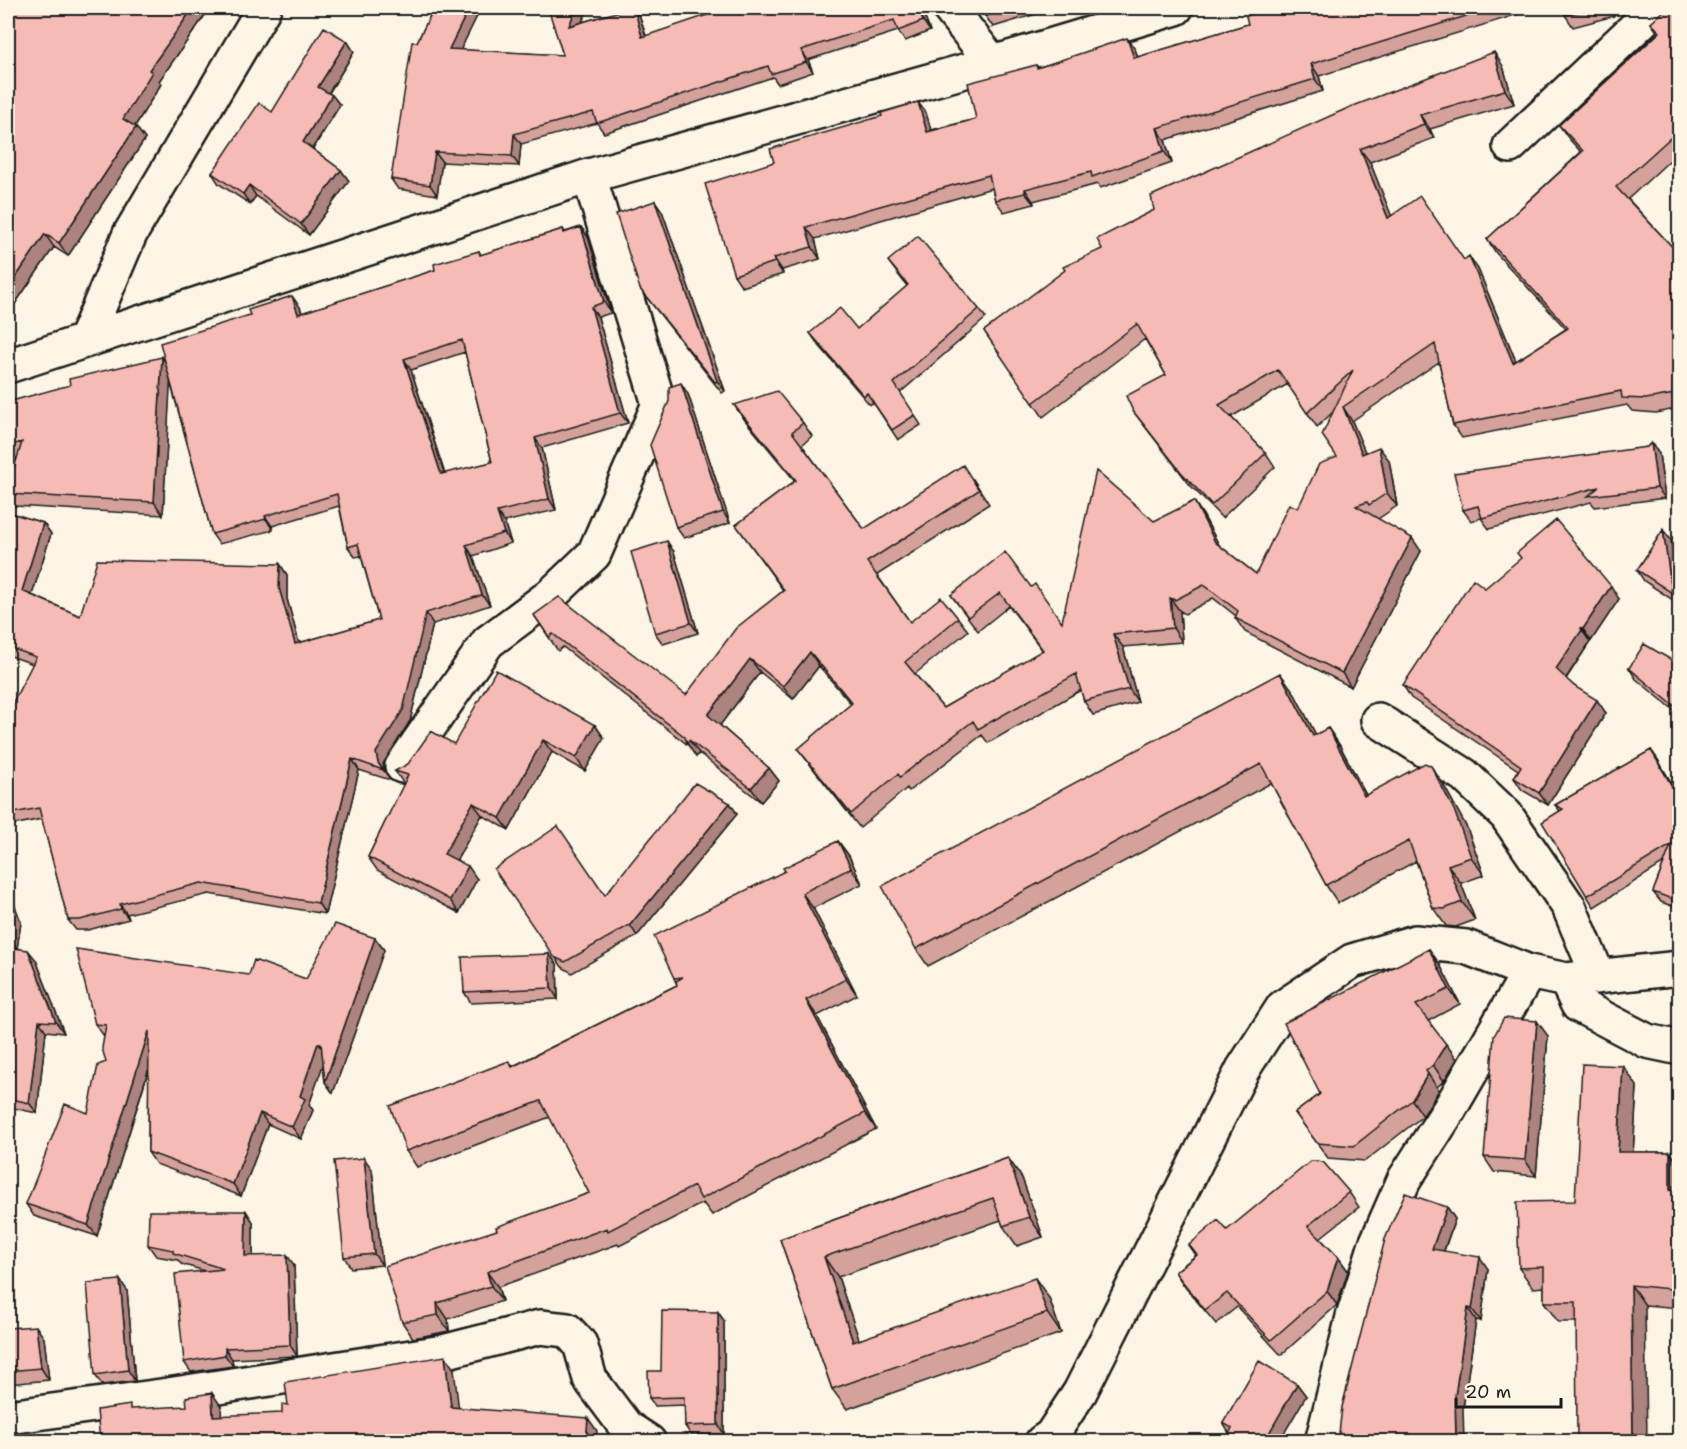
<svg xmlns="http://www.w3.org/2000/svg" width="1687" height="1449" viewBox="0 0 1687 1449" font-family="'Shantell Sans',sans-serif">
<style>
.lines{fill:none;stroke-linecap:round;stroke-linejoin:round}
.minor-casing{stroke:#1c1c1c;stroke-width:38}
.tertiary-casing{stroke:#1c1c1c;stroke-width:38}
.minor{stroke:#fcf5e5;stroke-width:33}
.tertiary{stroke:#fcf5e5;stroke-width:33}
.wall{fill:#d4a19b;stroke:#1c1c1c;stroke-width:1.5;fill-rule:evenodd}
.shaded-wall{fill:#ac837e;stroke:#1c1c1c;stroke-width:1.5}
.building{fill:#f6bbb4;stroke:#1c1c1c;stroke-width:1.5;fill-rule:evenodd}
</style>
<rect width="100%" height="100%" fill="#fcf5e5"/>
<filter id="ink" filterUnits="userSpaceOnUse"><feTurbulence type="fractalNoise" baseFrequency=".0167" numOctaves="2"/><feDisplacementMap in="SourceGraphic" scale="12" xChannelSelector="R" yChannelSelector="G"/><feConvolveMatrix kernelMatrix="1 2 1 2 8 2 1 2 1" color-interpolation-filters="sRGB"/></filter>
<g filter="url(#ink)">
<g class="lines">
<g class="minor-casing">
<path id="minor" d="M949 8 993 63
M1510 146 1656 8
M85 340 130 234 264 8
M1378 720 1464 775 1506 815 1569 907 1598 976
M402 766 488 642 551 595 594 554 659 404 589 176
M1566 980 1578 1005 1647 1041 1680 1048
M8 1417 161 1396 443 1352 540 1327 567 1330 580 1344 590 1379 626 1427 649 1442
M1042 1442 1051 1436 1080 1392 1243 1069 1283 1007 1352 961 1415 942 1466 947 1529 972 1566 980 1680 968
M1322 1442 1353 1317 1376 1244 1404 1180 1449 1110 1529 972"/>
</g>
<g class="tertiary-casing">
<path id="tertiary" d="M8 366 589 176 993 63 1176 8"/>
</g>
<use href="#minor" class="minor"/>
<use href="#tertiary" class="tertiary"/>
</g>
<path class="wall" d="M8 8H210L159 81 161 84 135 126 145 139 68 256 54 247 8 314Z
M434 8H481L460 50 563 55 550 12 540 8H588L582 22 634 8 640 17 646 36 921 8 930 31 905 41 898 31 808 60 813 72 778 84 773 77 604 133 597 123 521 144 519 166 442 162 437 195 398 189 391 179 417 42Z
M980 8H1056L993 27Z
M1273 8H1538L1319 76 1323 91 1165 140 1172 163 1100 188 1098 184 1033 201 1034 204 1004 212 995 200 992 188 815 239 820 259 782 270 783 274 742 287 734 275 926 113 931 130 976 119 1036 65 1038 67 1135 49 1138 57 1248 24Z
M1563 8H1612L1614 16 1573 27 1565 15Z
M1680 8V151L1628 199 1680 255V408L1656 413 1632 411 1627 405 1462 438 1453 425 1439 362 1352 421 1365 453 1389 460 1397 506 1378 519 1421 551 1351 687 1245 632 1235 618 1236 616 1213 598 1185 614 1180 611 1182 642 1123 647 1138 702 1093 715 1084 701 1081 690 988 743 982 735 909 791 907 788 860 828 808 762 798 749 851 704 819 666 793 699 760 672 720 725 769 768 779 781 761 802 699 753 696 757 689 746 563 647 558 651 534 615 686 695 783 590 736 525 795 481 744 419 734 405 803 423 812 436 802 445 864 529 973 479 989 504 877 575 910 622 958 618 968 631 915 674 943 708 1043 651 1009 606 978 631 951 595 1031 587 1062 622 1154 521 1203 515 1219 545 1256 574 1298 508 1337 457 1333 412 1317 427 1288 384 1231 417 1266 453 1275 467 1222 518 1190 485 1133 411 1166 375 1145 339 1043 417 984 331 1102 249 1503 66 1514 104 1430 129 1434 138 1370 162 1391 216 1464 260 1478 269 1516 361 1566 329 1496 253 1487 239 1581 152 1569 139 1559 125 1658 33 1651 23Z
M347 41 354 52 329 93 332 95 340 105 313 149 341 170 349 181 309 235 256 196 250 204 219 184 212 173 272 112Z
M655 201 662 211 725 391 722 393 640 289Z
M581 227 588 237 611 313 598 317 628 423 542 448 556 510 504 522 511 543 473 556 490 605 433 624 410 721 383 764 385 772 390 780 359 770 325 914 209 894 127 914 129 919 88 930H76L68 920 42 819 8 826V708H10L33 664 8 655V512L43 523 51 534 32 595 80 616 280 564 287 575V599L299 643 379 620 361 556 355 557 348 547 339 506 272 526 273 530 219 544 212 534 170 381 163 515 15 506 8 496V488L16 458 8 461V402L165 361 300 307 302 313 435 270 479 251 481 255 563 229 565 232ZM465 352 492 462 445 474 411 370Z
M888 261 979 309 986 318 900 393 921 425 898 440 873 402 870 405 817 343 810 333 857 329 907 286Z
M688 394 730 523 684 538 676 527Z
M1651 443 1659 454 1665 498 1595 507 1591 502 1489 529 1481 518 1471 521 1463 510 1647 447Z
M1663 530 1671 540 1679 604 1644 581 1637 570Z
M674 552 698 633 663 644 655 633Z
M1485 588 1619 599 1591 641 1589 639 1590 642 1566 679 1606 713 1548 805 1522 790 1514 778 1518 770 1411 698 1403 685Z
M1680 665V715L1636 679 1629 668Z
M1293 691 1316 735 1328 728 1340 746 1366 795 1443 784 1467 828 1484 875 1461 883 1475 920 1456 927 1446 926 1433 908 1416 861 1338 903 1326 885 1271 783 928 966 916 949Z
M595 725 604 738 585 771 552 752 509 830 482 815 457 860 477 879 459 913 377 870 368 857 404 784 395 771 454 744Z
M1651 750 1658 760 1680 798V909L1661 902 1653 892 1664 863 1594 907 1587 896 1560 811 1555 805Z
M730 803 737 814 637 936 572 973 562 967 494 869 605 895Z
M838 841 849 856 862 884 813 908 857 995 817 1016 876 1129 712 1215 703 1203 619 1246 618 1244 498 1287 502 1301 448 1319 449 1331 413 1338 402 1322 497 1230 589 1193 550 1117 417 1167 406 1151 509 1061 513 1066 677 985 674 978 785 871Z
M8 888 21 922 17 948 36 960 64 1033 46 1031 37 1113 8 1107Z
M375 938 384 950 333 1093 325 1082 323 1064 309 1105 313 1110 301 1139 268 1124 241 1196 156 1164 148 1152 149 1069 97 1236 34 1216 26 1204 88 1113 106 1062 104 1036 95 1024 249 975 306 979Z
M1429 949 1440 965 1460 1004 1428 1021 1457 1059 1444 1081 1437 1087 1439 1090 1423 1116 1365 1161 1328 1158 1295 1113 1320 1094Z
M549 954 557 964 558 999 471 1003 464 992Z
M1548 1036 1536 1176 1494 1172 1484 1157Z
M1637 1086 1633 1152H1670L1680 1166V1308L1645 1305 1576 1322H1558L1544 1302V1287L1533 1288 1519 1268 1575 1201Z
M1008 1158 1022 1178 1043 1237 1017 1246 1003 1226 1001 1220 838 1277 859 1340 1049 1298 1061 1333 847 1409 832 1389 780 1239Z
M372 1169 382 1265 351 1268 344 1257Z
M1349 1192 1359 1207 1320 1238 1338 1257 1348 1271 1337 1305 1281 1355 1237 1307 1216 1324 1185 1287 1175 1272 1196 1255 1189 1245 1227 1230Z
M1447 1207 1455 1219 1444 1251 1488 1269 1481 1321 1476 1320 1463 1408 1338 1442Z
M246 1211 253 1222V1256L294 1265 297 1356 232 1359 233 1366 191 1372 184 1362 205 1271 181 1264 178 1260 156 1256 148 1245Z
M127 1290 135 1381 102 1385 95 1375Z
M718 1312 724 1321V1434L691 1435 685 1426V1405L655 1406 649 1398 661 1371Z
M8 1328 44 1338 49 1380 8 1384Z
M1297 1384 1306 1396 1229 1433 1223 1423Z"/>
<path class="shaded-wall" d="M193 8H210L159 81 161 84 132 131 123 119 149 70Z
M469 8H481L456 59 449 49Z
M576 8H588L576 36 569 26Z
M634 8 640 17 649 47 642 37Z
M918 8H921L930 31 923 21Z
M1609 8H1612L1614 16Z
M1127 38 1135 49 1142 70 1134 58Z
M347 41 354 52 326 97 318 87Z
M801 50 808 60 813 72 806 62Z
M1494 52 1503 66 1514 104 1505 90Z
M1311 64 1319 76 1323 91 1315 79Z
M332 95 340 105 310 152 303 142Z
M918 102 926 113 935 143 927 132Z
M1420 115 1430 129 1434 138 1424 124Z
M136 127 145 139 68 256 59 243Z
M1157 128 1165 140 1172 163 1164 151Z
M514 134 521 144 519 166 512 156Z
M1360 149 1370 162 1398 232 1388 218Z
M435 152 442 162 437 195 430 185Z
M341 170 349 181 309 235 301 224Z
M249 185 256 196 250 204 243 194Z
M1025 189 1033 201 1034 204 1025 193Z
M655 201 662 211 725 391 717 381Z
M581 227 588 237 611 313 604 302Z
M806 227 815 239 820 259 812 247Z
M45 234 54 247 8 314V289Z
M1469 256 1478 269 1522 376 1513 363Z
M774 258 782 270 783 274 775 262Z
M292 296 300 307 305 324 298 314Z
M591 307 598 317 628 423 620 413Z
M162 357 171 370 163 515 154 502Z
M404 359 411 370 448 485 441 474Z
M681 383 688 394 730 523 723 512Z
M1343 407 1352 421 1372 468 1362 454Z
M535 438 542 448 556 510 549 499Z
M1651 443 1659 454 1665 498 1657 488Z
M1379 447 1389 460 1397 506 1387 493Z
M1194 501 1203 515 1225 556 1215 542Z
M497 512 504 522 511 543 504 533Z
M265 516 272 526 273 530 266 519Z
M43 523 51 534 30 601 22 591Z
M1663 530 1671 540 1679 604 1672 593Z
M1412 538 1421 551 1351 687 1342 673Z
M667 541 674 552 698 633 691 623Z
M466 545 473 556 490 605 482 595Z
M280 564 287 575V599L302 654 295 644 279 588Z
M1611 586 1619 599 1591 641 1583 629Z
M1170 598 1180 611 1182 642 1173 628Z
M426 613 433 624 410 721 383 764 385 772 378 763 376 753Z
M1580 627 1590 642 1564 681 1556 669Z
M1113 634 1123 647 1138 702 1129 689Z
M810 652 819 666 793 699 783 686Z
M750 659 760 672 718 728 708 715Z
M1280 673 1293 691 1326 754 1313 736Z
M1597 700 1606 713 1548 805 1539 793Z
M595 725 604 738 585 771 576 758Z
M1328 728 1340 746 1376 814 1364 796Z
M543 740 552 752 509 830 500 818Z
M689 740 699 753 696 757 687 743Z
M1651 750 1658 760 1680 798V800Z
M352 759 359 770 325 914 318 903Z
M1431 766 1443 784 1467 828 1484 875 1471 857Z
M769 768 779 781 761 802 751 788Z
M473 803 482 815 453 866 444 854Z
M730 803 737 814 637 936 630 925Z
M838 841 849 856 862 884 851 868Z
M1448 865 1461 883 1475 920 1462 902Z
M468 866 477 879 459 913 450 900Z
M8 888 21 922 17 949 10 938Z
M802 893 813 908 857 995 846 979Z
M120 904 127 914 129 919 121 909Z
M375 938 384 950 333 1093 325 1082Z
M9 940 17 950 8 947Z
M1429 949 1440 965 1460 1004 1449 989Z
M28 950 36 960 64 1033 56 1022Z
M549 954 557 964 558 999 551 988Z
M806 1000 817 1016 876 1129 865 1113Z
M39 1021 46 1031 37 1113 29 1103Z
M1537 1021 1548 1036 1536 1176 1525 1160Z
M149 1031 157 1042 97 1236 88 1225Z
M318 1043 327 1054 309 1105 313 1110 301 1139 292 1127 300 1096Z
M1446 1044 1457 1059 1444 1081 1433 1065Z
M1623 1066 1637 1086 1632 1172 1618 1152Z
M1428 1074 1439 1090 1423 1116 1412 1100Z
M260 1113 268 1124 241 1196 233 1184Z
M1670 1152 1680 1166V1203L1670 1190Z
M364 1158 372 1169 382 1265 374 1254Z
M1008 1158 1022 1178 1043 1237 1029 1217Z
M1447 1207 1455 1219 1440 1261 1432 1249Z
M246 1211 253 1222V1267L245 1256Z
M287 1255 294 1265 297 1356 290 1345Z
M824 1257 838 1277 867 1363 853 1342Z
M1338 1257 1348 1271 1337 1305 1327 1291Z
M1480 1257 1488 1269 1481 1321 1472 1309Z
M487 1272 498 1287 502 1301 491 1286Z
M1035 1278 1049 1298 1061 1333 1047 1313Z
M120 1280 127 1290 135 1381 128 1370Z
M1631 1285 1645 1305 1647 1442H1633Z
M437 1303 448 1319 449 1331 438 1315Z
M1468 1308 1476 1320 1463 1408 1464 1442H1456L1455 1396Z
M718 1312 724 1321V1434L718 1425Z
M36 1326 44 1338 49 1380 41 1368Z
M225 1348 232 1359 233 1366 225 1355Z
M445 1356 454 1369 460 1419 451 1407Z
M1297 1384 1306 1396 1279 1442H1264Z
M212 1393 221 1406 222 1429 213 1416Z
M588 1418 597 1431 596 1442H586Z
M16 1430 24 1442H16Z"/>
<path class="building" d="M8 8H193L149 70 152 72 123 119 136 127 59 243 45 234 8 289Z
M434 8H469L449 49 563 55 548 8H576L569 26 630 8H634L642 37 728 8H918L923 21 898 31 894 20 801 50 806 62 771 74 768 66 597 123 593 112 514 134 512 156 435 152 430 185 391 179 412 42H417Z
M980 8H1013L985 16Z
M1273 8H1492L1311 64 1315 79 1157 128 1164 151 1092 177 1091 172 1025 189V193L995 200 989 175 806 227 812 247 774 258 775 262 734 275 705 184 774 162 770 149 882 116 881 113 918 102 927 132 976 119 968 83 1036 65 1037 68 1127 38 1134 58 1248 24 1246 16Z
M1563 8H1594L1565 15Z
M1667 8H1680V129L1616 187 1680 255V393L1646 399 1622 398 1621 391 1453 425 1435 344 1343 407 1362 454 1379 447 1387 493 1369 505 1367 502 1356 506 1412 538 1342 673 1235 618 1238 611 1204 585 1175 600 1170 598 1173 628 1113 634 1129 689 1084 701 1076 674 978 729 973 721 900 777 898 774 851 814 798 749 852 703 810 652 783 686 750 659 708 715 769 768 751 788 689 740 687 743 685 737 553 634 549 637 534 615 559 597 686 695 736 628 784 590 736 525 796 480 734 405 777 391 803 423 792 432 864 529 963 465 979 490 867 562 910 622 941 597 958 618 905 662 943 708 1043 650 1000 593 968 617 951 595 1005 552 1031 587 1035 584 1062 622 1096 471 1154 521 1194 501 1215 542 1256 574 1289 504 1298 508 1319 464 1337 457 1322 435 1353 370 1307 413 1278 370 1219 405 1266 453 1212 505 1181 472 1133 411 1126 396 1166 375 1137 324 1033 403 984 331 1065 270 1063 267 1102 249 1097 239 1154 210 1151 196 1348 108 1494 52 1505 90 1420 115 1424 124 1360 149 1388 218 1420 196 1464 260 1469 256 1513 363 1568 328 1487 239 1583 151 1559 125 1660 32 1651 23Z
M324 27 347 41 318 87 332 95 303 142 341 170 301 224 249 185 243 194 212 173 259 103 272 112Z
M655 201 717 381 715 382 640 289 616 214Z
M581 227 604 302 591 307 620 413 535 438 549 499 497 512 504 533 466 545 482 595 426 613 403 710 376 753 378 763 383 770 352 759 318 903 201 883 120 904 121 909 80 920H68L39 808 8 814V708H10L36 657 8 647V512L43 523 22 591 80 616 97 560 280 564 279 588 295 644 379 620 358 544 348 547 337 494 265 516 266 519 212 534 160 343 250 315 248 310 292 296 298 314 435 270 434 264 479 251 480 255 563 229 564 233ZM462 340 492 462 441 474 404 359Z
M918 236 979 309 894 383 915 415 892 430 867 393 864 396 810 333 840 308 857 329 908 285 888 261Z
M162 357 154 502 8 494V488L22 442 8 446V402L70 385 69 379Z
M681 383 723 512 676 527 650 445 669 401V387Z
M1651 443 1657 488 1588 496 1599 487 1482 518 1478 506 1463 510 1454 473 1647 447Z
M1556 520 1611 586 1583 629 1580 627 1582 630 1556 669 1574 686 1597 700 1539 793 1514 778 1521 766 1403 685 1473 579 1485 588 1521 558 1517 553Z
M1663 530 1672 593 1637 570Z
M667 541 691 623 655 633 631 552Z
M1644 644 1680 665V711L1629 668Z
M496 670 595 725 576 758 543 740 500 818 473 803 444 854 468 866 450 900 368 857 408 775 395 771 408 764 431 731 454 744Z
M1280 673 1313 736 1328 728 1364 796 1425 763 1431 766 1454 810 1471 857 1448 865 1462 902 1444 909 1433 908 1409 841 1326 885 1261 764 916 949 882 886Z
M1651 750 1680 800V902L1653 892 1671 845 1587 896 1542 822 1563 809 1555 805Z
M695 783 730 803 630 925 565 962 554 957 494 869 558 826 605 895Z
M838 841 851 868 802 893 846 979 806 1000 865 1113 701 1199 694 1186 608 1231 607 1228 487 1272 491 1286 437 1303 438 1315 402 1322 385 1266 497 1230 496 1227 589 1193 541 1101 406 1151 390 1106 509 1061 512 1067 677 985 676 981 683 977 674 978 654 936 785 871 783 868Z
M8 897 13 912 10 938 8 939Z
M335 924 375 938 325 1082 321 1043H318L300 1096 305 1099 292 1127 260 1113 233 1184 148 1152 149 1031 88 1225 26 1204 65 1104 88 1113 98 1065 106 1062 102 1048 106 1025 95 1024 76 949 249 975 254 960 306 979Z
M8 940H9L8 947 28 950 56 1022 39 1021 29 1103 8 1098Z
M1429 949 1449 989 1416 1005 1446 1044 1433 1065 1426 1071 1428 1074 1412 1100 1354 1146 1317 1143 1295 1113 1320 1094 1284 1023Z
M549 954 551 988 464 992 462 957Z
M1504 1018 1537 1021 1525 1160 1484 1157 1494 1036Z
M1582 1064 1623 1066 1618 1152H1670V1190L1680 1191V1290L1631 1285 1633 1442H1577L1576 1302H1544V1267L1519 1268 1517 1202 1575 1201Z
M364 1158 374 1254 344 1257 334 1161Z
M1008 1158 1029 1217 1003 1226 993 1198 824 1257 853 1342 1035 1278 1047 1313 832 1389 780 1239Z
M1311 1161H1318L1324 1163 1349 1192 1308 1226 1338 1257 1327 1291 1271 1340 1227 1293 1205 1310 1175 1272 1197 1255 1189 1245 1218 1220 1227 1230Z
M1405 1193 1447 1207 1432 1249 1480 1257 1472 1309 1468 1308 1455 1396 1456 1442H1338L1342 1407 1385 1239Z
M149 1211H246L245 1256 287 1255 290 1345 225 1348V1355L184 1362 175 1274 224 1269 173 1253V1250L148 1245Z
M120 1280 128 1370 95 1375 87 1283Z
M662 1311 718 1312V1425L685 1426 684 1397 649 1398 648 1371H661Z
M36 1326 41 1368 8 1371V1328Z
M445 1356 451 1407 588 1418 586 1442H100L97 1410 130 1405V1409L187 1406 186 1397 212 1393 213 1416 282 1413V1404L288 1405 285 1382Z
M1259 1361 1297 1384 1264 1442H1225L1232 1428 1223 1423Z
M16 1430V1442H8V1431Z"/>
</g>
<rect width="1687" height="1449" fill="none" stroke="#fcf5e5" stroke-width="30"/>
<rect x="15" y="15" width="1657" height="1419" fill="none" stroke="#1c1c1c" stroke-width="2" filter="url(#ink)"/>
<path d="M1456 1398v9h105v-9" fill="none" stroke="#1c1c1c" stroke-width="3"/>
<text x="1465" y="1398" font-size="18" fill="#1c1c1c" stroke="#fcf5e5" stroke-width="4.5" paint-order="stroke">20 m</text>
</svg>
